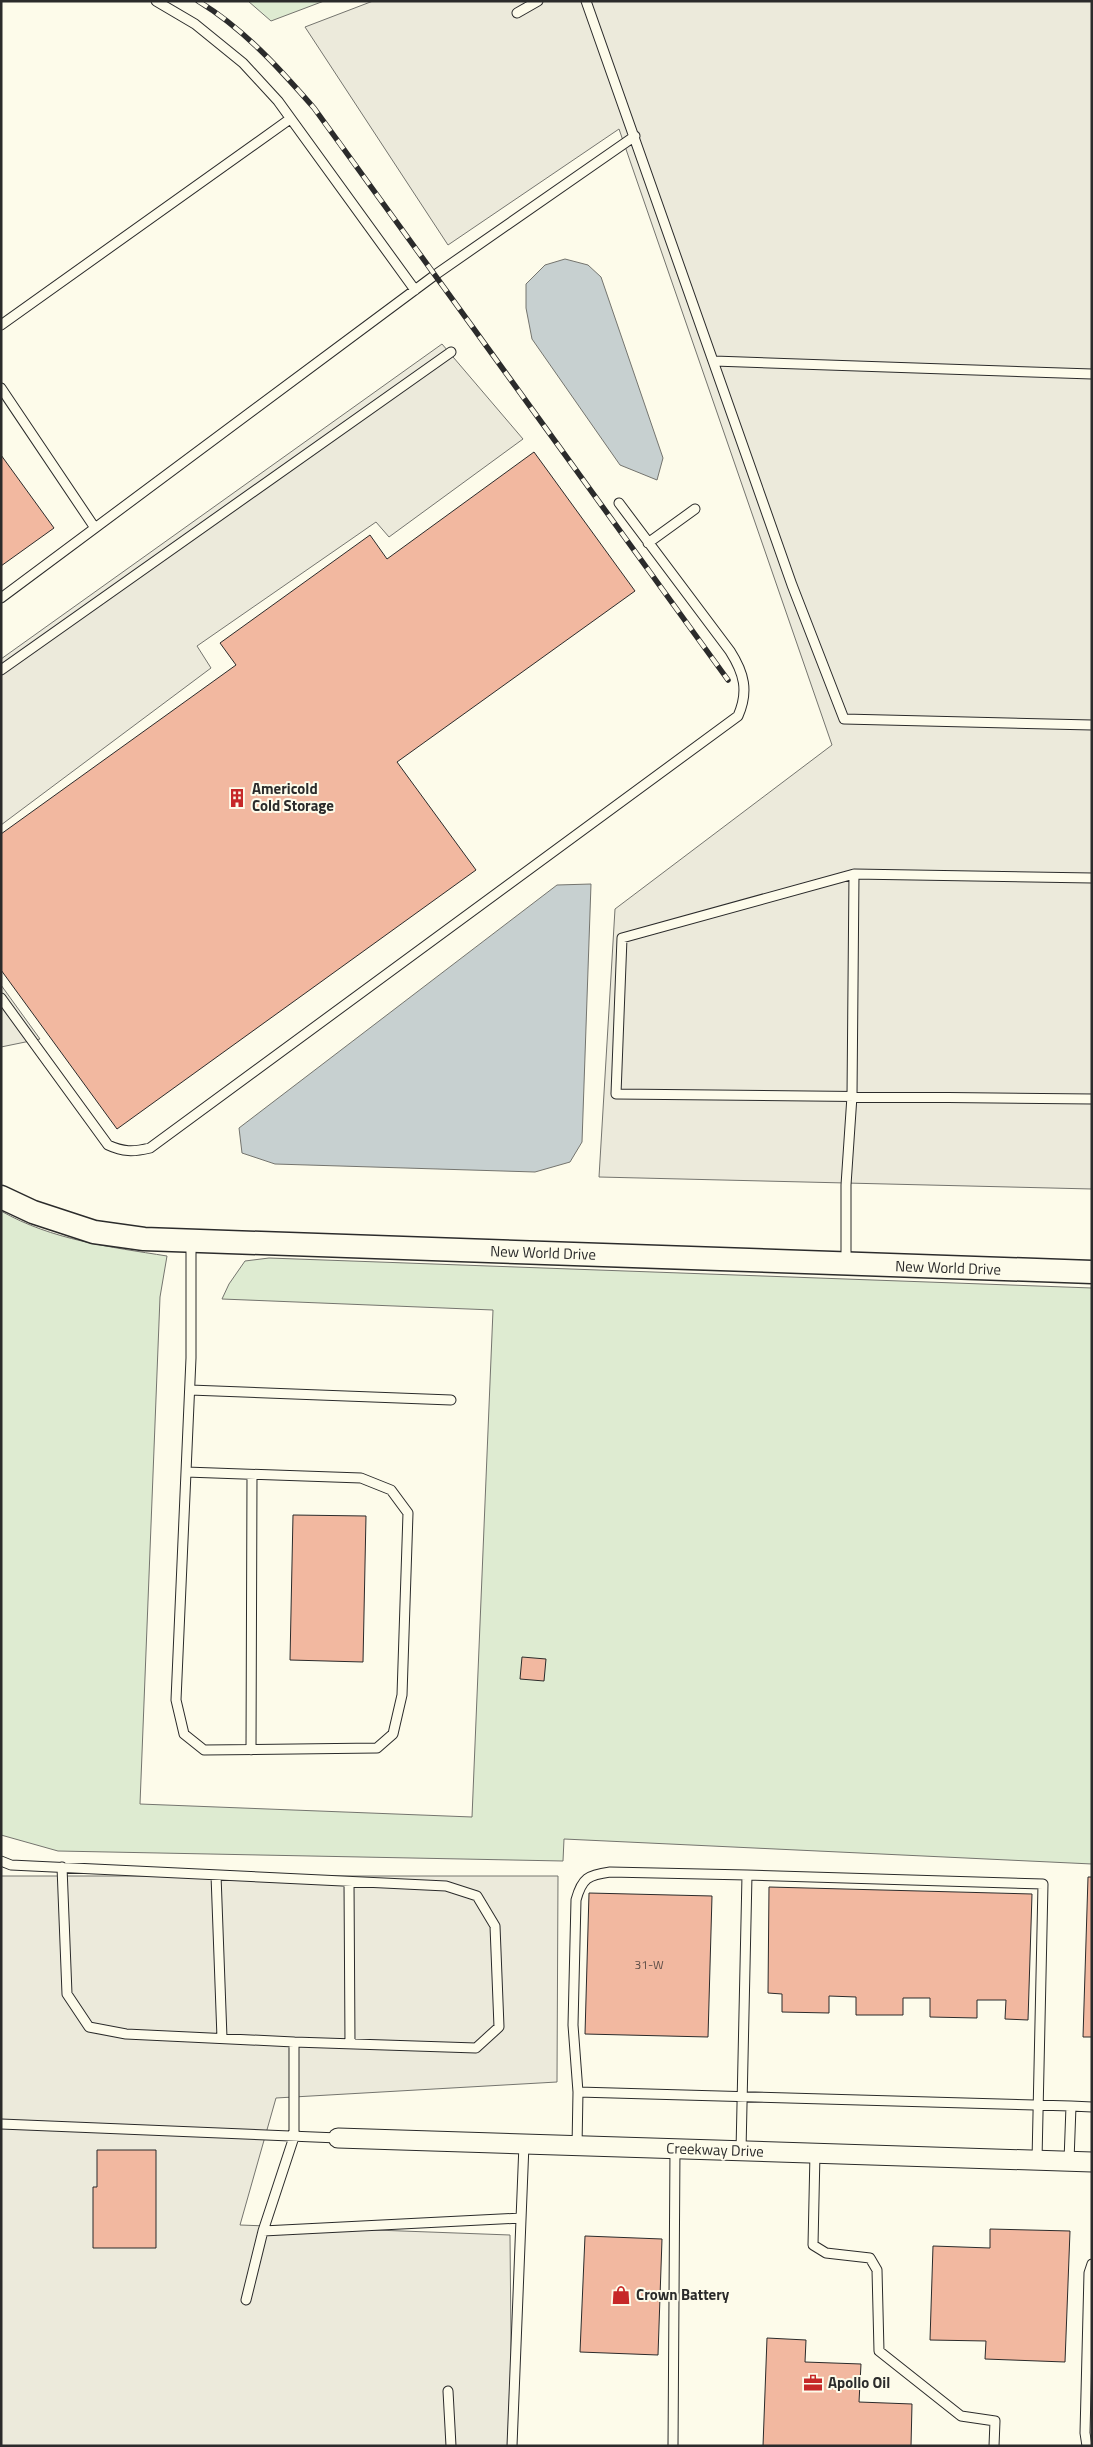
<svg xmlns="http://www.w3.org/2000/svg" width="1093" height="2447" viewBox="0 0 1093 2447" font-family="'Titillium Web',sans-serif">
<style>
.green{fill:#deebd1;stroke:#74746e}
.parking{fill:#eceadb;stroke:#74746e}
.water{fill:#c7d0d0;stroke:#74746e}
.building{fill:#f2b8a0;stroke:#2b2b2b}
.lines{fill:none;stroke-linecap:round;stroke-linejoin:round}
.service-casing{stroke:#2b2b2b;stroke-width:11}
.minor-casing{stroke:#2b2b2b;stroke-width:21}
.tertiary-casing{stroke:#2b2b2b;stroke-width:25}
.service{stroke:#fdfbea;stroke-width:9}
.minor{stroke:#fdfbea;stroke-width:19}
.tertiary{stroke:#fdfbea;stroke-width:22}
.rail-casing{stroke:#2b2b2b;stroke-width:5.5}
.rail{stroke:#fdfbea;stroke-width:4;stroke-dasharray:11;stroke-linecap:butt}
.labels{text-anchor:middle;stroke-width:4;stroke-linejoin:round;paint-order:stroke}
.number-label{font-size:12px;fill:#5d4e48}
.poi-label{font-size:15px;font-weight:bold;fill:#2b2b2b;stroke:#fdfbea;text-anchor:start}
.street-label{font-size:15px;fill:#2b2b2b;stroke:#fdfbea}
</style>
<rect width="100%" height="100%" fill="#fdfbea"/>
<path class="green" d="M248 1H324L271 21Z
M1 1211C52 1240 110 1247 167 1256L160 1297 140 1804 472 1817 493 1310 222 1299 229 1284 245 1261 269 1258 1092 1288V1864L564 1839 563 1861 58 1851 1 1835Z"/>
<path class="parking" d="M373 1H1092V1189L599 1177 615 909 832 745 619 129 448 245 305 27Z
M442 344 523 439 389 537 376 522 197 646 211 668 1 825V659Z
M1 985 40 1039 1 1047Z
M1 1876H558L557 2082 276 2098 240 2225 510 2235 512 2446H1Z"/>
<path class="water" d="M565 259 588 265 601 277 663 458 657 480 620 465 532 339 526 308V284L545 265Z
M591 884 582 1142 570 1162 535 1172 275 1164 242 1153 239 1128 557 885Z"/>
<path class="building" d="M534 452 635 591 397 762 476 870 117 1129 1 970V834L236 665 220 643 370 535 387 559Z
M1 455 54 528 1 566Z
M293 1515 366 1516 363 1662 290 1660Z
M522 1657 546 1659 544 1681 520 1679Z
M1088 1877H1092V2037H1083Z
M769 1887 1032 1894 1028 2020 1005 2019 1006 2000H977V2018L930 2017V1998H903V2015H856V1997L829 1996V2013L782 2012V1994L768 1993Z
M589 1893 712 1896 708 2037 585 2034Z
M97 2150H156V2248H93V2187H97Z
M990 2229 1070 2231 1065 2362 985 2359 986 2341 930 2340 933 2246 990 2248Z
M585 2236 662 2239 658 2355 580 2352Z
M767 2338 806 2340 805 2362 861 2364 859 2402 912 2404 911 2446H763Z"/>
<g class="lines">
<g class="service-casing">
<path id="service" d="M156 1 195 24 243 63 278 101 415 290
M586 1 792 585 844 719 1092 725
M517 13 538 1
M1 325 290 119
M714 361 1092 374
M1 388 95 528
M648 543 695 509
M1 598 435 275 635 136
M1 670 451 352
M1092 878 854 874 622 938 616 1094 1092 1099
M1 998 108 1145C123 1152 133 1152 150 1148L738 716C749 691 744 673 730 651L619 503
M846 1264V1185L852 1096 854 874
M190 1390 451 1400
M186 1472 361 1478 391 1490 408 1513 402 1695 393 1734 377 1748 204 1750 184 1734 176 1700 191 1358V1242
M251 1750 252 1475
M1 1861 11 1865 446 1886 477 1896 495 1926 499 2027 476 2048 294 2042V2137L263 2231
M62 1867 67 1994 89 2027 126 2034 294 2042
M216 1875 222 2038
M349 1882 350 2044
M578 2092 573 2025 576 1900C582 1878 588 1875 610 1872L747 1875
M1 2124 338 2138
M577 2146 578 2092 1071 2106
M741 2151 747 1875 1043 1884 1037 2160
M815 2153 813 2245 826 2253 870 2258 877 2270 879 2351 961 2416 995 2421 994 2446
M1069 2161 1071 2106 1092 2107
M246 2300 263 2231 521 2218
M448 2391 451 2446
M512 2446 524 2144
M673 2446 675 2149
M1087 2446 1085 2433 1089 2273 1092 2264"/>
</g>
<g class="minor-casing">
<path id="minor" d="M338 2138 1092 2162"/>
</g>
<g class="tertiary-casing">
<path id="tertiary" d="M1 1197 33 1212 94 1232 144 1239 1092 1272"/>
</g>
<use href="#service" class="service"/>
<use href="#minor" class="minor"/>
<use href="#tertiary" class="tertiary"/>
<g class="rail-casing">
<path id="rail" d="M198 1C244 29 279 68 314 108L728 680"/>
</g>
<use href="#rail" class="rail"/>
</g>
<defs>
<g id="building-bare" transform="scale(1.5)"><path d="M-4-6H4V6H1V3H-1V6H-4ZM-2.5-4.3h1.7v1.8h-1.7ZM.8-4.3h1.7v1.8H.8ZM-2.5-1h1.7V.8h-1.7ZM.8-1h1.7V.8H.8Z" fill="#c62828" stroke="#fdfbea" stroke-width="2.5" paint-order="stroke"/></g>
<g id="shop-bare" transform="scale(1.5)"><path d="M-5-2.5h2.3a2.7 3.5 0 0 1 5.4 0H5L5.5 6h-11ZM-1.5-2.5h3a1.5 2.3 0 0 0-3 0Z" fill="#c62828" stroke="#fdfbea" stroke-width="2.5" paint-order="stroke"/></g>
<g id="office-bare" transform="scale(1.5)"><path d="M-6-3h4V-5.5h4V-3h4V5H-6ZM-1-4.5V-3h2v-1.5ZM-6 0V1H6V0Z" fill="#c62828" stroke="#fdfbea" stroke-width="2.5" paint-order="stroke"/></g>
</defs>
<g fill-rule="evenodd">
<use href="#building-bare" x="237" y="798"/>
<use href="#shop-bare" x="621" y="2295"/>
<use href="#office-bare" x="813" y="2383"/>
</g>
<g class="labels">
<g class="number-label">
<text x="649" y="1969">31-W</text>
</g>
<g class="poi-label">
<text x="252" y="794">Americold<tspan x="252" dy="17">Cold Storage</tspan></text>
<text x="636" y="2300">Crown Battery</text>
<text x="828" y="2388">Apollo Oil</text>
</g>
<g class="street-label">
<text transform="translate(543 1253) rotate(2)" y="5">New World Drive</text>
<text transform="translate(948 1268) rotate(2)" y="5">New World Drive</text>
<text transform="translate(715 2150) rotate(2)" y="5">Creekway Drive</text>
</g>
</g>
<rect width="1093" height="2447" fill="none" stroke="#2b2b2b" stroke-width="5"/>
</svg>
